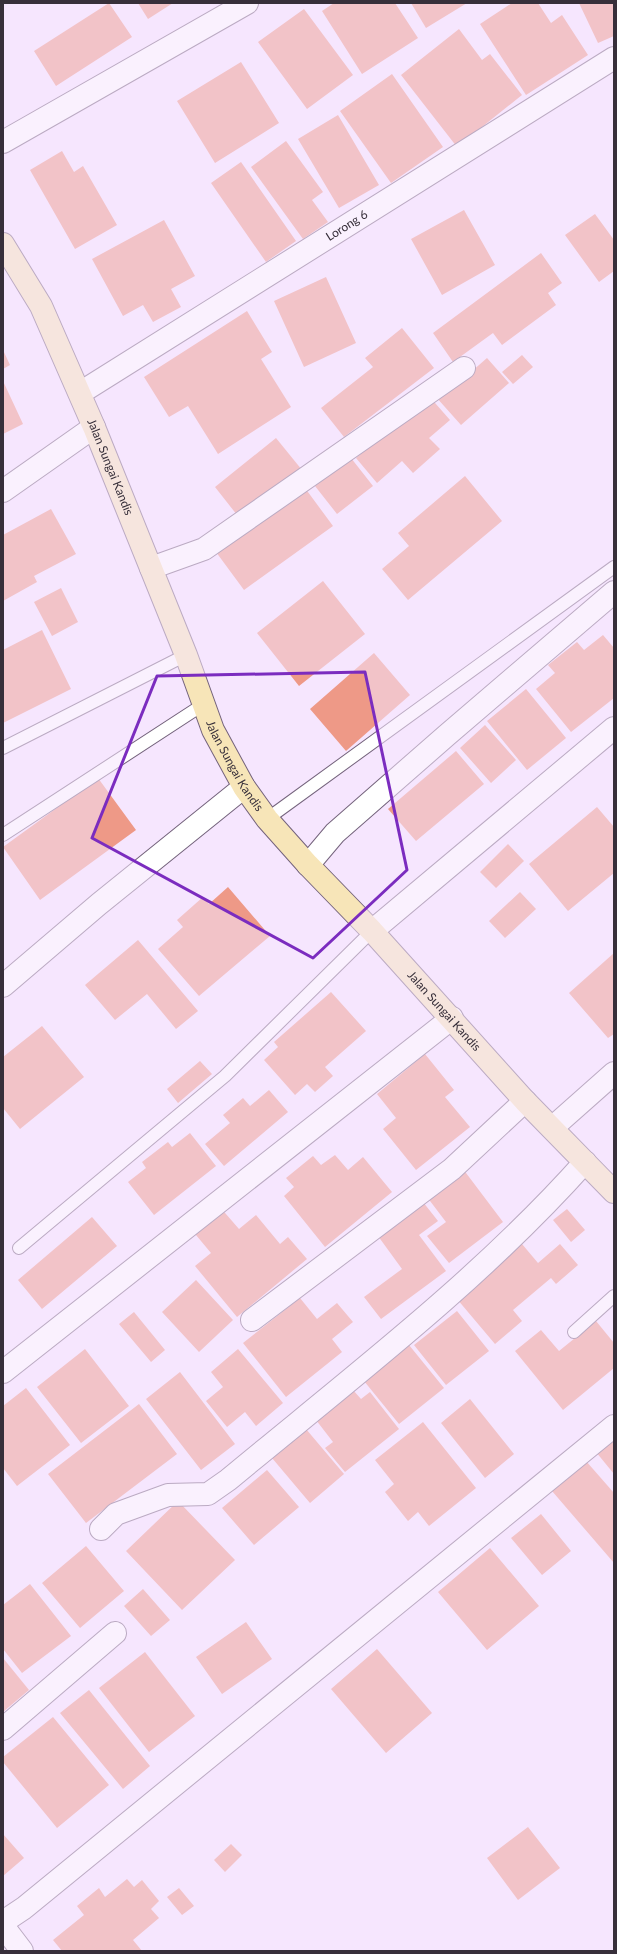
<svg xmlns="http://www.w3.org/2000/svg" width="617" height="1954" viewBox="0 0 617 1954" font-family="Lato,sans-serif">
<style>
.building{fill:#ee9987}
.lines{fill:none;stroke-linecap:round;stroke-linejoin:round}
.lane-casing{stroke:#74637c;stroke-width:14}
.street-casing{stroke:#74637c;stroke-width:24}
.secondary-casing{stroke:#74637c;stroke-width:24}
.lane{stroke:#fff;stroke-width:12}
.street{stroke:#fff;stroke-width:22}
.secondary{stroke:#f7e5b8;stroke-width:22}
.marked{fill:none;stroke:#7b2cbf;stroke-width:3;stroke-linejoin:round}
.labels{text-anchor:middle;stroke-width:4;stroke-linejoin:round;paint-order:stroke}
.street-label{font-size:12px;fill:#372f3a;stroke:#fdf9fe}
</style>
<rect width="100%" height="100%" fill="#f6e6fe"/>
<path class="building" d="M109 3 132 37 56 86 34 51Z
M138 3H173L148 19Z
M334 3H395L418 38 362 74 322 11Z
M411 3H467L426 28Z
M512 3H538L551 23 562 15 588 55 526 95 480 24Z
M579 3H614V36L598 43Z
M304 9 353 75 307 109 258 42Z
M459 29 482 60 490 54 522 95 457 147 401 75Z
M241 62 279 123 215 163 177 101Z
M392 74 443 147 391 183 340 111Z
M338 115 379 185 339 208 298 139Z
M286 141 323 192 312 200 328 222 303 239 251 167Z
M62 151 74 172 83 166 117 225 75 249 30 170Z
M241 162 296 241 266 262 211 183Z
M464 210 495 265 442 295 411 239Z
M595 214 614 240V271L599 282 565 235Z
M164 220 195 276 171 289 181 307 153 322 143 305 123 316 92 259Z
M541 253 562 283 548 293 556 305 502 345 493 333 453 362 433 333Z
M326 277 356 343 304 367 274 301Z
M247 311 272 352 261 359 291 407 218 454 188 406 169 417 144 377Z
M402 328 434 368 344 437 321 408 373 367 365 358Z
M3 350 10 365 3 369Z
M522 355 533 367 513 384 502 372Z
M487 358 509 383 461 425 436 397 463 379Z
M3 381 23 424 3 434Z
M428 395 450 420 429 438 440 449 413 473 402 461 377 483 356 458Z
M276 438 302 470 241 520 215 487Z
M351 458 373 486 337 514 315 486Z
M465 476 502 521 408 600 382 569 409 546 398 533Z
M305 488 333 526 244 590 216 552Z
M51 509 76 554 34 576 37 582 3 601V535Z
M323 581 365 634 299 686 257 633Z
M61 588 78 622 52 636 34 602Z
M42 630 71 689 3 723V650Z
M603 635 614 648V698L571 732 536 689 555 673 548 665 577 642 584 650Z
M374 653 410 695 346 751 310 709Z
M526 689 566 738 527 770 487 721Z
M485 725 516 760 491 783 460 748Z
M456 751 484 784 416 841 388 809Z
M98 778 136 830 40 900 3 847Z
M597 807 614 827V873L568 911 529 864Z
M508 844 524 861 496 888 480 872Z
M228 887 270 936 199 996 158 949 183 927 177 920 203 897 209 904Z
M520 892 536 909 505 938 489 921Z
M138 940 198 1011 176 1029 147 994 115 1020 85 985Z
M614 953V1034L608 1038 569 993Z
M331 992 366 1031 325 1067 333 1076 315 1092 307 1084 295 1095 264 1060 278 1047 274 1042Z
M42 1026 84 1077 20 1129 3 1108V1057Z
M425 1054 454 1090 445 1097 470 1127 416 1170 383 1129 396 1118 377 1094Z
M200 1061 212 1074 178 1103 167 1089Z
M269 1090 288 1112 224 1166 205 1144 230 1123 223 1115 243 1098 250 1106Z
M190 1133 216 1166 154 1215 128 1182 146 1168 142 1162 168 1142 172 1147Z
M335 1155 348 1170 363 1157 392 1192 325 1247 284 1196 294 1187 286 1178 313 1156 321 1165Z
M463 1169 503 1222 449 1263 427 1236 446 1222 427 1197Z
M423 1202 438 1221 419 1235 446 1271 381 1319 364 1297 402 1269 378 1236Z
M219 1206 239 1229 256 1215 280 1244 288 1237 307 1259 237 1317 195 1266 211 1253 191 1229Z
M567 1209 585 1230 571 1242 553 1220Z
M92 1217 117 1246 42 1309 18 1280Z
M522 1244 538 1263 560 1244 578 1265 556 1284 551 1278 513 1310 522 1321 495 1344 457 1299Z
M196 1280 233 1320 199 1352 162 1312Z
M300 1298 317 1319 337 1303 353 1322 332 1339 342 1352 286 1397 243 1343Z
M457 1311 489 1351 446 1385 414 1345Z
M134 1312 165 1350 151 1362 119 1324Z
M596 1321 614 1343V1368L563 1410 515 1351 541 1330 559 1351Z
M409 1345 444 1388 399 1424 364 1381Z
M85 1349 129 1406 81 1443 37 1387Z
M238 1349 283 1403 256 1426 245 1412 227 1427 206 1401 223 1387 211 1372Z
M180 1372 235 1444 201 1470 146 1399Z
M26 1388 70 1445 17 1486 3 1468V1406Z
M353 1390 361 1399 370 1392 399 1429 345 1472 325 1448 333 1442 316 1420Z
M470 1399 514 1454 485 1478 441 1423Z
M139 1404 177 1454 86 1523 48 1474Z
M423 1422 476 1488 429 1526 418 1512 408 1521 385 1492 394 1484 375 1460Z
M306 1429 344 1474 310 1503 272 1458Z
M614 1438V1474L596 1452Z
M586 1461 614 1493V1563L552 1491Z
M267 1470 299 1507 254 1545 222 1508Z
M178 1501 235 1560 182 1610 126 1551Z
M541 1514 571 1551 542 1575 511 1538Z
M86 1546 124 1591 80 1628 42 1583Z
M490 1548 539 1606 487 1650 438 1592Z
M30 1584 71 1636 22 1673 3 1649V1605Z
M143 1589 170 1620 151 1636 124 1606Z
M246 1622 272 1659 222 1694 196 1657Z
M377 1649 432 1713 386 1753 331 1689Z
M145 1652 195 1716 149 1752 99 1688Z
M3 1658 29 1690 3 1712Z
M89 1690 150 1766 123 1789 60 1713Z
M53 1717 109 1785 57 1828 3 1762V1757Z
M528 1827 560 1868 518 1900 487 1858Z
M3 1834 24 1858 3 1876Z
M231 1844 242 1855 225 1872 214 1860Z
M127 1879 134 1887 142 1880 159 1901 151 1909 159 1918 133 1940 142 1951H62L53 1940 84 1915 77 1906 99 1888 105 1897Z
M179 1888 194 1906 182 1915 167 1897Z"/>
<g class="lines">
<g class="lane-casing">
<path id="lane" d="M3 748 186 655
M267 819 614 567
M3 835 204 704
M19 1248 225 1076 372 931
M574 1332 614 1296"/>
</g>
<g class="street-casing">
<g id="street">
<path d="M3 142 247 3"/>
<path id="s1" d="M80 393 614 58"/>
<path d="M3 491 94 427"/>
<path d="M151 568 204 549 464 368"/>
<path d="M308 865 335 833 447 735 614 592"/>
<path d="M372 931 614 728"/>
<path d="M3 986 99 904 244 787"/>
<path d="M552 1128 614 1073"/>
<path d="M252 1320 452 1169 525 1101"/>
<path d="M3 1372 452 1018"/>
<path d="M101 1529 116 1514 168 1495 208 1494 228 1480C351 1378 479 1281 585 1162"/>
<path d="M3 1729 115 1633"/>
<path d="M3 1922 24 1908 614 1426"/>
<path d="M3 1926 22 1951"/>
</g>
</g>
<g class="secondary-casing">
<g id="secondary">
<path id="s2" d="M3 244 41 306 94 427 186 655 213 730 244 787 267 819 308 865 372 931 525 1101 614 1192"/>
</g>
</g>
<use href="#lane" class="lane"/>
<use href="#street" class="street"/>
<use href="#secondary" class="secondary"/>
</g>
<path d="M0 0H617V1954H0ZM365 672 407 870 313 958 92 838 157 676Z" fill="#f6e6fe" fill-opacity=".55" fill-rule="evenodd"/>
<path class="marked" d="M365 672 407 870 313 958 92 838 157 676Z"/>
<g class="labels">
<g class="street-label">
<text dy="4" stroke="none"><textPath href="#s1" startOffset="315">Lorong 6</textPath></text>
<text dy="4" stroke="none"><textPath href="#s2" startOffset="248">Jalan Sungai Kandis</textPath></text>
<text dy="4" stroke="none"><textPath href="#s2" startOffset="572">Jalan Sungai Kandis</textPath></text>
<text dy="4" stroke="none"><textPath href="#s2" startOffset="896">Jalan Sungai Kandis</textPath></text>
</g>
</g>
<rect width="617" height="1954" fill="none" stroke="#372f3a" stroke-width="8"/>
</svg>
